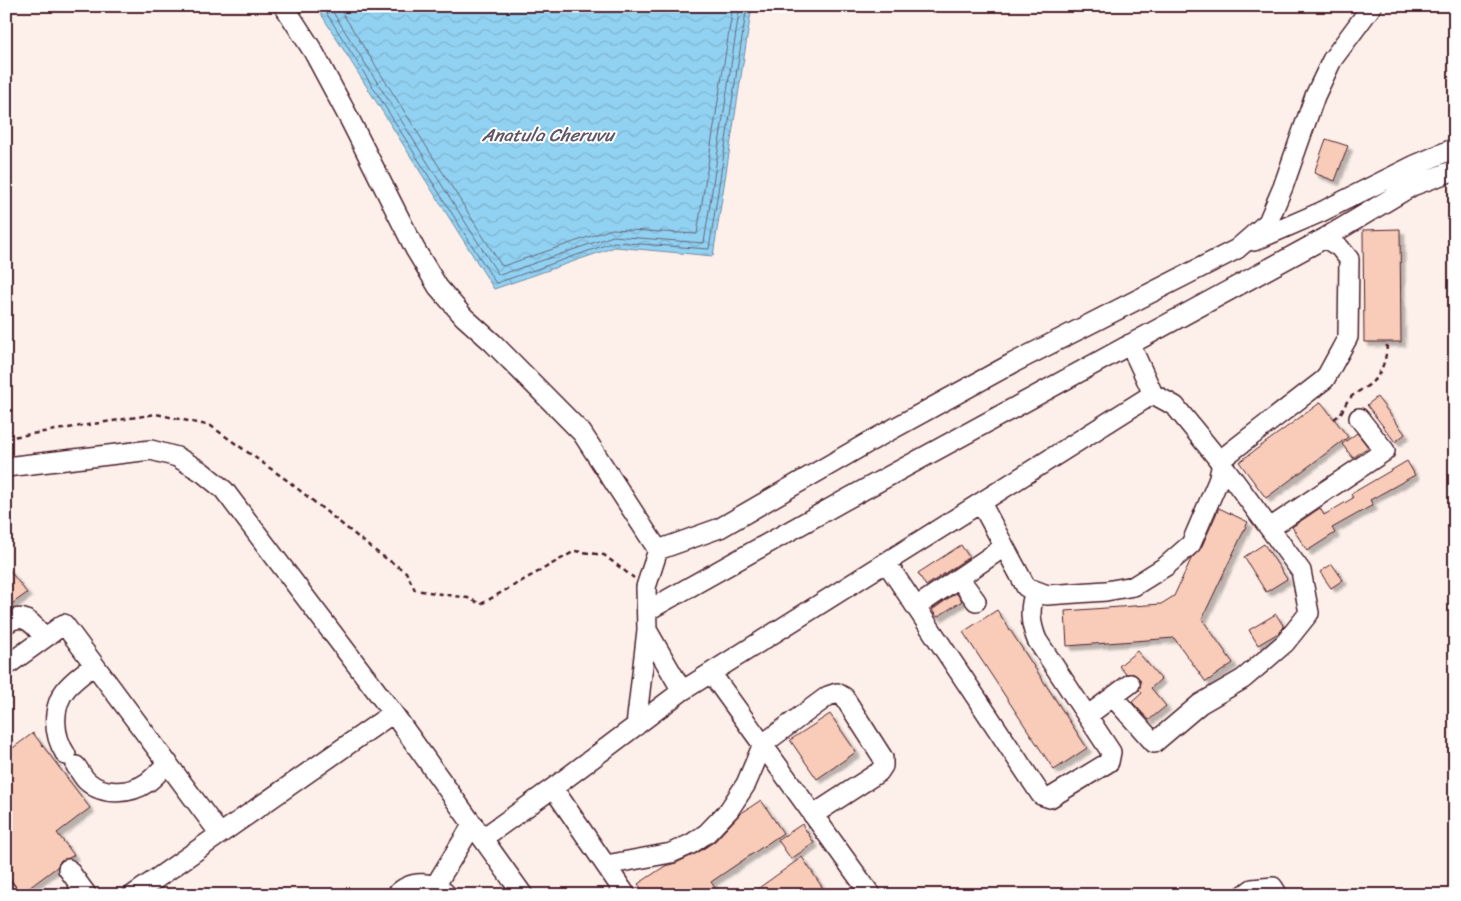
<svg xmlns="http://www.w3.org/2000/svg" width="1461" height="901" viewBox="0 0 1461 901" font-family="Sriracha,sans-serif">
<style>
.water{fill:url(#water-waves);stroke:#758aa2}
.lines{fill:none;stroke-linecap:round;stroke-linejoin:round}
.shore{stroke:#66677b;stroke-width:1}
.building{fill:#f8ccb9;stroke:#4a1f2b;filter:url(#shadow)}
.minor-casing{stroke:#4a1f2b;stroke-width:22}
.path{stroke:#4a1f2b;stroke-width:2.5;stroke-dasharray:5 4;stroke-linecap:butt}
.minor{stroke:#fff;stroke-width:19}
.labels{text-anchor:middle;stroke-width:4;stroke-linejoin:round;paint-order:stroke}
.water-label{font-size:18px;font-style:italic;fill:#5f5567;stroke:#fff}
</style>
<defs>
<pattern id="water-waves" width="16" height="10" patternUnits="userSpaceOnUse" patternTransform="scale(1.25)"><rect width="16" height="10" fill="#91d2f2"/><path d="M0 5q4-4 8 0t8 0" fill="none" stroke="#7fb4d0"/></pattern>
<filter id="shadow"><feDropShadow dx="4.5" dy="4.5" stdDeviation="1" flood-color="#0004"/></filter>
</defs>
<rect width="100%" height="100%" fill="#fdf0ea"/>
<filter id="ink" filterUnits="userSpaceOnUse"><feTurbulence type="fractalNoise" baseFrequency=".02" numOctaves="2"/><feDisplacementMap in="SourceGraphic" scale="10" xChannelSelector="R" yChannelSelector="G"/><feConvolveMatrix kernelMatrix="1 2 1 2 8 2 1 2 1" color-interpolation-filters="sRGB"/></filter>
<g filter="url(#ink)">
<path class="water" d="M316 6H752L713 256 615 247 494 289Z"/>
<g class="lines">
<path class="shore" d="M322 6 495 282 497 283 614 242 709 249 747 6
M329 6 498 274 500 275 613 236 704 243 740 6
M338 6 501 265 503 266 612 229 697 234 733 6"/>
</g>
<path class="building" d="M1326 139 1348 146 1335 181 1314 173Z
M1400 229 1401 342H1364L1363 230Z
M1377 397 1405 434 1395 442 1367 405Z
M1321 402 1348 437 1266 498 1239 462Z
M1357 433 1368 447 1353 458 1342 444Z
M1407 461 1415 475 1370 500 1373 505 1332 528 1335 533 1307 551 1292 527 1320 508 1324 515 1353 498 1351 494Z
M1219 508 1248 522 1202 619 1233 663 1206 682 1174 638 1067 646 1065 611 1161 604 1174 596 1191 559 1201 548Z
M1264 544 1287 579 1266 592 1244 557Z
M961 545 969 557 926 586 918 573Z
M1332 564 1343 580 1331 588 1320 572Z
M6 566 27 593 6 608Z
M956 593 962 601 937 617 932 610Z
M997 610 1087 748 1054 770 963 632Z
M1276 614 1284 627 1280 632 1258 645 1249 630Z
M1137 651 1161 679 1151 688 1166 706 1149 720 1132 702 1142 693 1139 690 1141 683 1139 678 1134 674H1126L1119 666Z
M830 714 856 752 817 779 790 740Z
M33 733 90 808 57 833 74 855 69 858 61 860 57 867 21 894 6 873V753Z
M761 800 783 833 711 882 720 895H646L638 884 665 866 676 863 697 853 715 841 740 814Z
M802 824 814 843 791 859 778 840Z
M802 857 824 890 818 895H749Z"/>
<g class="lines">
<g class="minor-casing">
<path id="minor" d="M284 6 313 51 350 120 415 249 438 287 464 317 493 343 582 433 658 550 646 587 647 630 682 691
M1254 241 1321 212 1415 165 1455 148
M1219 461 1325 379 1348 337 1349 259 1339 247 1325 238
M6 467 151 450 177 457 202 472 224 490 393 713 523 895
M981 503 1026 587 1047 595 1106 591 1134 586 1166 566 1191 544 1218 481 1222 464
M1270 528 1385 451 1359 418
M658 550 720 528 869 442 1013 363 1237 249 1268 222 1283 187 1315 96 1332 60 1372 6
M886 562 1041 795 1050 798 1109 762 1111 752 1037 640C1030 623 1029 609 1035 591
M959 578 976 601
M916 607 1004 547
M647 611 845 500 1325 238 1412 186 1455 170
M6 624C23 610 35 625 44 638
M6 666 64 624 220 834
M711 673 871 895
M1113 697 1154 743 1200 704 1243 679 1285 643 1309 613 1301 571 1222 464 1175 406 1153 394 1130 344
M1087 716 1130 684
M636 726 647 630
M66 755C53 735 51 707 67 688 75 679 85 672 94 665
M76 766C80 771 83 778 88 782 104 796 131 794 148 782 155 777 161 769 168 763
M553 788 626 895
M483 838 553 788 682 691 1153 394
M606 865 671 853 691 844 707 833 729 810 746 784 763 744 828 696 837 693 844 697 883 758V766L879 772 813 815
M68 869 87 895
M435 886 473 824
M6 891 9 895
M133 895 393 713
M396 895C409 881 433 879 447 895
M1244 895 1252 889 1273 887 1278 895"/>
</g>
<path class="path" d="M1334 419C1345 412 1343 405 1350 398 1356 392 1364 389 1370 384 1382 374 1387 358 1387 342
M6 438 156 414 211 426 288 481 378 553 406 572 415 590 468 598 481 604 575 551 604 555 634 578"/>
<use href="#minor" class="minor"/>
</g>
</g>
<g class="labels">
<g class="water-label">
<text x="548" y="141">Anatula Cheruvu</text>
</g>
</g>
<rect width="1461" height="901" fill="none" stroke="#fff" stroke-width="25"/>
<rect x="12" y="12" width="1436" height="876" fill="none" stroke="#4a1f2b" stroke-width="2" filter="url(#ink)"/>
</svg>
